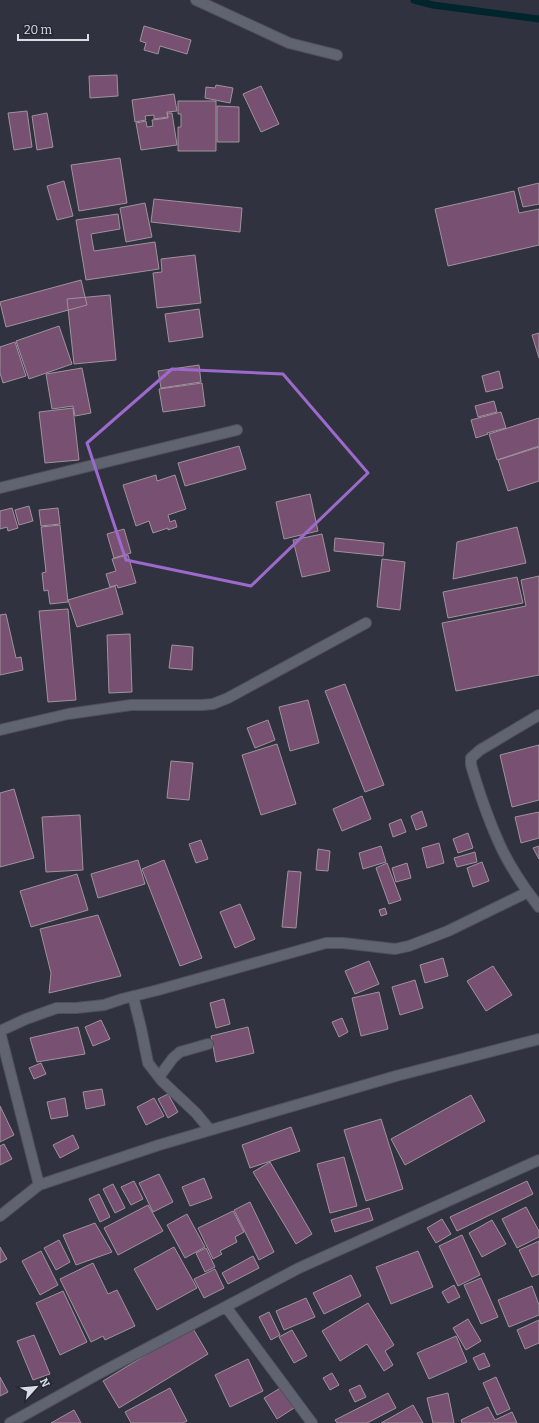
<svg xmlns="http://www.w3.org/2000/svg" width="539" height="1423" viewBox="0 0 539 1423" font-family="Bitter,serif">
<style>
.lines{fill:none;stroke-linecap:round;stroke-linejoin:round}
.stream{stroke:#00252c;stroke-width:7}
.building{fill:#785071;stroke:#9f929c}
.minor-casing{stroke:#4f515a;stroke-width:12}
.minor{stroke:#606471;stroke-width:10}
.marked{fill:none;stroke:#9d6acc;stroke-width:3;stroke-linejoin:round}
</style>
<rect width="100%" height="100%" fill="#30333f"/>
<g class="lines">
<path class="stream" d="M414 0 433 5 539 19"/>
</g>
<path class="building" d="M144 26 191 40 187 54 160 46 158 54 144 50 146 43 140 41Z
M117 75 118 96 90 98 89 76Z
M216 85 233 88 230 103 205 98 206 87 215 88Z
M261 86 279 124 261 132 243 94Z
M174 94 177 111 167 112 168 117 154 119V115L145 116 146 120 135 122 132 100Z
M178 101H216V151H178V127H181V114H178Z
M217 106 239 107V142H217Z
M27 111 32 147 14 150 8 113Z
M47 113 53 147 37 150 32 116Z
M167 113H172L177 145 141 150 136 123 146 121 147 127 153 126 152 120 168 118Z
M120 158 127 203 79 211 71 165Z
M64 181 73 216 57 220 47 186Z
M539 183V204L523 207 518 188Z
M514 191 519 213 539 209V245L448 266 435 209Z
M154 199 242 208 240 232 151 222Z
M145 203 152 237 126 242 120 208Z
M118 214 120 229 91 234 94 251 155 242 159 269 86 280 76 220Z
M195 255 201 303 157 308 153 273 162 272 161 259Z
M81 280 87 305 6 327 0 302Z
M110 295 116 360 74 364 67 299Z
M199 309 203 337 169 342 165 314Z
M59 326 72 364 29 379 16 341Z
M539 333V358L532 335Z
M15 342 26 376 3 383 0 373V347Z
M199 365 201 382 161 388 158 371Z
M82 368 91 413 75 416 73 406 52 409 46 374Z
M499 371 503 388 486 392 482 376Z
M202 383 205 406 163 412 159 389Z
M494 401 497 412 478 417 475 406Z
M73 408 79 460 45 463 39 412Z
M501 412 506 428 487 433 488 434 476 438 471 420Z
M539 418V446L497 460 489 434Z
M239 446 246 469 185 486 178 463Z
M539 447V481L508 491 498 460Z
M156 475 157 481 175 475 186 509 168 515 170 522 175 520 177 527 168 530V528L153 533 149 521 136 526 123 485Z
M310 494 318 531 284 539 276 502Z
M29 506 33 521 19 525 15 510Z
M12 508 18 528 8 531 7 527 0 529V511Z
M58 508 60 524 41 526 39 510Z
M60 525 68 602 50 604 48 590 44 591 42 573 46 572 41 527Z
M517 527 526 563 453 579 457 542Z
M124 529 131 553 114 558 107 534Z
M322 534 330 571 302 577 293 540Z
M335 538 384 543 383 556 334 551Z
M128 555 136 583 118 588 117 585 110 587 106 574 116 571 112 559Z
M382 559 405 562 400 610 377 607Z
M539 576V675L456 691 442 623 526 606 521 580Z
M517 577 523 603 448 618 443 592Z
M115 586 123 614 77 627 68 600Z
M68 609 76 700 48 702 39 611Z
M6 614 16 658 21 657 23 670 0 675V615Z
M130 634 132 692 109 693 107 635Z
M172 645 193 647 192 670 169 668Z
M345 684 384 785 365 792 325 691Z
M308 700 319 743 290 751 279 707Z
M268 720 275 740 255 748 247 728Z
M277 744 296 804 261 815 242 755Z
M539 745V800L512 807 500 755Z
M171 761 193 763 189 800 167 798Z
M14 789 34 858 0 867V793Z
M362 796 371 819 342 831 333 809Z
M422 811 427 826 416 830 411 816Z
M539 812V838L521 843 515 817Z
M80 815 83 870 46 872 42 817Z
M401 819 406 832 393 837 389 824Z
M468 833 473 848 458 853 453 839Z
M201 840 208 859 196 863 189 844Z
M439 843 444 863 427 868 422 848Z
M381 846 386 862 363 869 359 853Z
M539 846V859L533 848Z
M318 849 330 851 328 871 316 870Z
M475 852 477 862 457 867 454 858Z
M138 860 145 884 98 898 91 874Z
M164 860 202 958 180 966 142 869Z
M482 862 489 881 473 887 467 868Z
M387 863 401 900 389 904 376 868Z
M407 863 411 878 396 882 392 868Z
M288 871 301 872 296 928 282 927Z
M77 874 88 910 31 927 20 891Z
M240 904 255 939 235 948 220 912Z
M385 908 387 914 381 916 379 910Z
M98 915 121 976 49 993 51 973 40 929Z
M443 958 448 976 425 983 420 965Z
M369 961 379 984 355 994 345 971Z
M493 966 512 995 486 1011 467 981Z
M415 980 423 1008 400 1015 392 987Z
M379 992 388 1029 361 1036 352 998Z
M224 999 230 1024 216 1028 210 1003Z
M342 1018 348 1032 339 1037 332 1022Z
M101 1020 110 1039 93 1046 85 1027Z
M78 1027 85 1054 37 1062 30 1038Z
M248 1027 254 1053 216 1062 211 1036Z
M41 1063 46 1074 34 1079 29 1068Z
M102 1089 105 1105 86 1109 83 1092Z
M168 1094 178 1112 168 1118 158 1099Z
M471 1095 485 1121 405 1165 391 1139Z
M65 1098 68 1116 51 1119 47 1102Z
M154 1098 164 1116 146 1125 137 1107Z
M0 1106 14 1135 0 1142Z
M381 1119 403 1189 366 1201 344 1130Z
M291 1127 300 1151 250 1168 242 1145Z
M73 1135 79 1148 60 1158 53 1145Z
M4 1144 12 1159 0 1165V1146Z
M344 1157 357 1206 330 1213 317 1164Z
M270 1162 312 1234 296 1244 253 1172Z
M159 1174 173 1202 153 1212 139 1183Z
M204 1178 212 1198 190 1206 182 1187Z
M134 1181 143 1199 131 1205 121 1187Z
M527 1181 533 1194 457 1231 450 1217Z
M113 1184 125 1208 115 1213 103 1189Z
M99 1194 110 1217 100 1222 89 1199Z
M250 1202 274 1252 259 1260 234 1210Z
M148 1205 163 1231 118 1255 104 1228Z
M526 1207 539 1231V1237L517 1248 502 1219Z
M369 1208 373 1220 335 1232 331 1220Z
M233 1211 244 1232 235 1237 237 1242 220 1251 222 1254 213 1259 198 1228Z
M187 1214 205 1247 185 1258 167 1225Z
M442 1219 451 1234 436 1243 427 1228Z
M492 1220 506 1244 482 1257 469 1233Z
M95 1223 112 1252 76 1265 63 1235Z
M462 1235 480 1275 458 1286 439 1246Z
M59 1240 70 1262 56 1270 44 1248Z
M539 1241V1274L532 1277 519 1250Z
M0 1247 7 1259 0 1263Z
M174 1247 197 1288 157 1310 134 1269Z
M206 1248 215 1267 205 1272 196 1253Z
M41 1251 58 1285 40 1295 22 1261Z
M418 1251 433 1287 391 1304 376 1267Z
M253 1256 259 1268 228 1284 222 1273Z
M93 1263 108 1294 117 1290 135 1326 105 1340 103 1336 91 1342 60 1279Z
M215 1269 224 1288 204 1298 194 1279Z
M351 1275 361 1296 324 1314 313 1293Z
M481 1278 498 1317 481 1324 464 1285Z
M454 1285 460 1297 448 1303 442 1292Z
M532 1286 539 1305V1315L509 1327 498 1300Z
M63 1291 87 1342 60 1355 36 1303Z
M306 1298 315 1317 284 1330 276 1311Z
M368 1303 394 1345 385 1351 393 1365 384 1371 367 1344 340 1361 322 1331Z
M269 1312 280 1335 271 1340 259 1317Z
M468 1319 481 1341 466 1350 453 1328Z
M539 1320V1343L525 1349 517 1330Z
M192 1327 208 1354 119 1408 103 1381Z
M292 1330 307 1356 294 1363 279 1337Z
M34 1335 50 1374 33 1380 17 1341Z
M456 1336 467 1362 429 1379 417 1353Z
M484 1353 490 1366 479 1370 473 1358Z
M248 1359 263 1391 230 1407 215 1375Z
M332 1373 339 1385 330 1390 323 1378Z
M0 1377 8 1392 0 1396Z
M496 1377 510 1409 497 1415 483 1383Z
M360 1385 366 1397 355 1402 349 1390Z
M282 1387 294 1408 277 1419 264 1398Z
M170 1388 187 1421 183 1423H131L125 1412Z
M388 1393 396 1408 367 1423H337L335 1420Z
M448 1393 454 1423H433L427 1398Z
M413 1405 423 1423H381Z
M488 1407 495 1420 512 1412 517 1423H462L461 1420Z
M74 1410 81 1423H51Z"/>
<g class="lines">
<g class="minor-casing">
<path id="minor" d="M196 0 289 43 337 55
M0 488 237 430
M539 715 480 750 471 758V765C479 792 488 819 500 845 509 865 526 890 539 907
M0 730 68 714 131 705H202L213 704 228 698 366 623
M133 996 141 1028 148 1063 162 1081 196 1113 210 1130
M0 1031 26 1019 57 1008H76L104 1005 122 999 158 990 326 943H343L395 949 409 946 448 931 528 892
M0 1032 39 1185
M159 1077 173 1058 180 1052 208 1044
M0 1216 39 1185 159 1145 396 1076 539 1039
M226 1307 312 1423
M10 1423 100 1373 299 1268 539 1160"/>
</g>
<use href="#minor" class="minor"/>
</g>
<path class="marked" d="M172 369 283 374 368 473 251 586 126 560 87 443Z"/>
<g transform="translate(36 1387) rotate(63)" stroke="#262934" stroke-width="3" paint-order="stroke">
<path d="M0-3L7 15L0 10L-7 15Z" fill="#dbdde4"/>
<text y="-6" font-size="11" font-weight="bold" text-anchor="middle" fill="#dbdde4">N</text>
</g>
<path d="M18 34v6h70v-6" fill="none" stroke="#dbdde4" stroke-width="2"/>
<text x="24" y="34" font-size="12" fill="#dbdde4" stroke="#262934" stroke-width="3" paint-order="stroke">20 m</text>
</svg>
